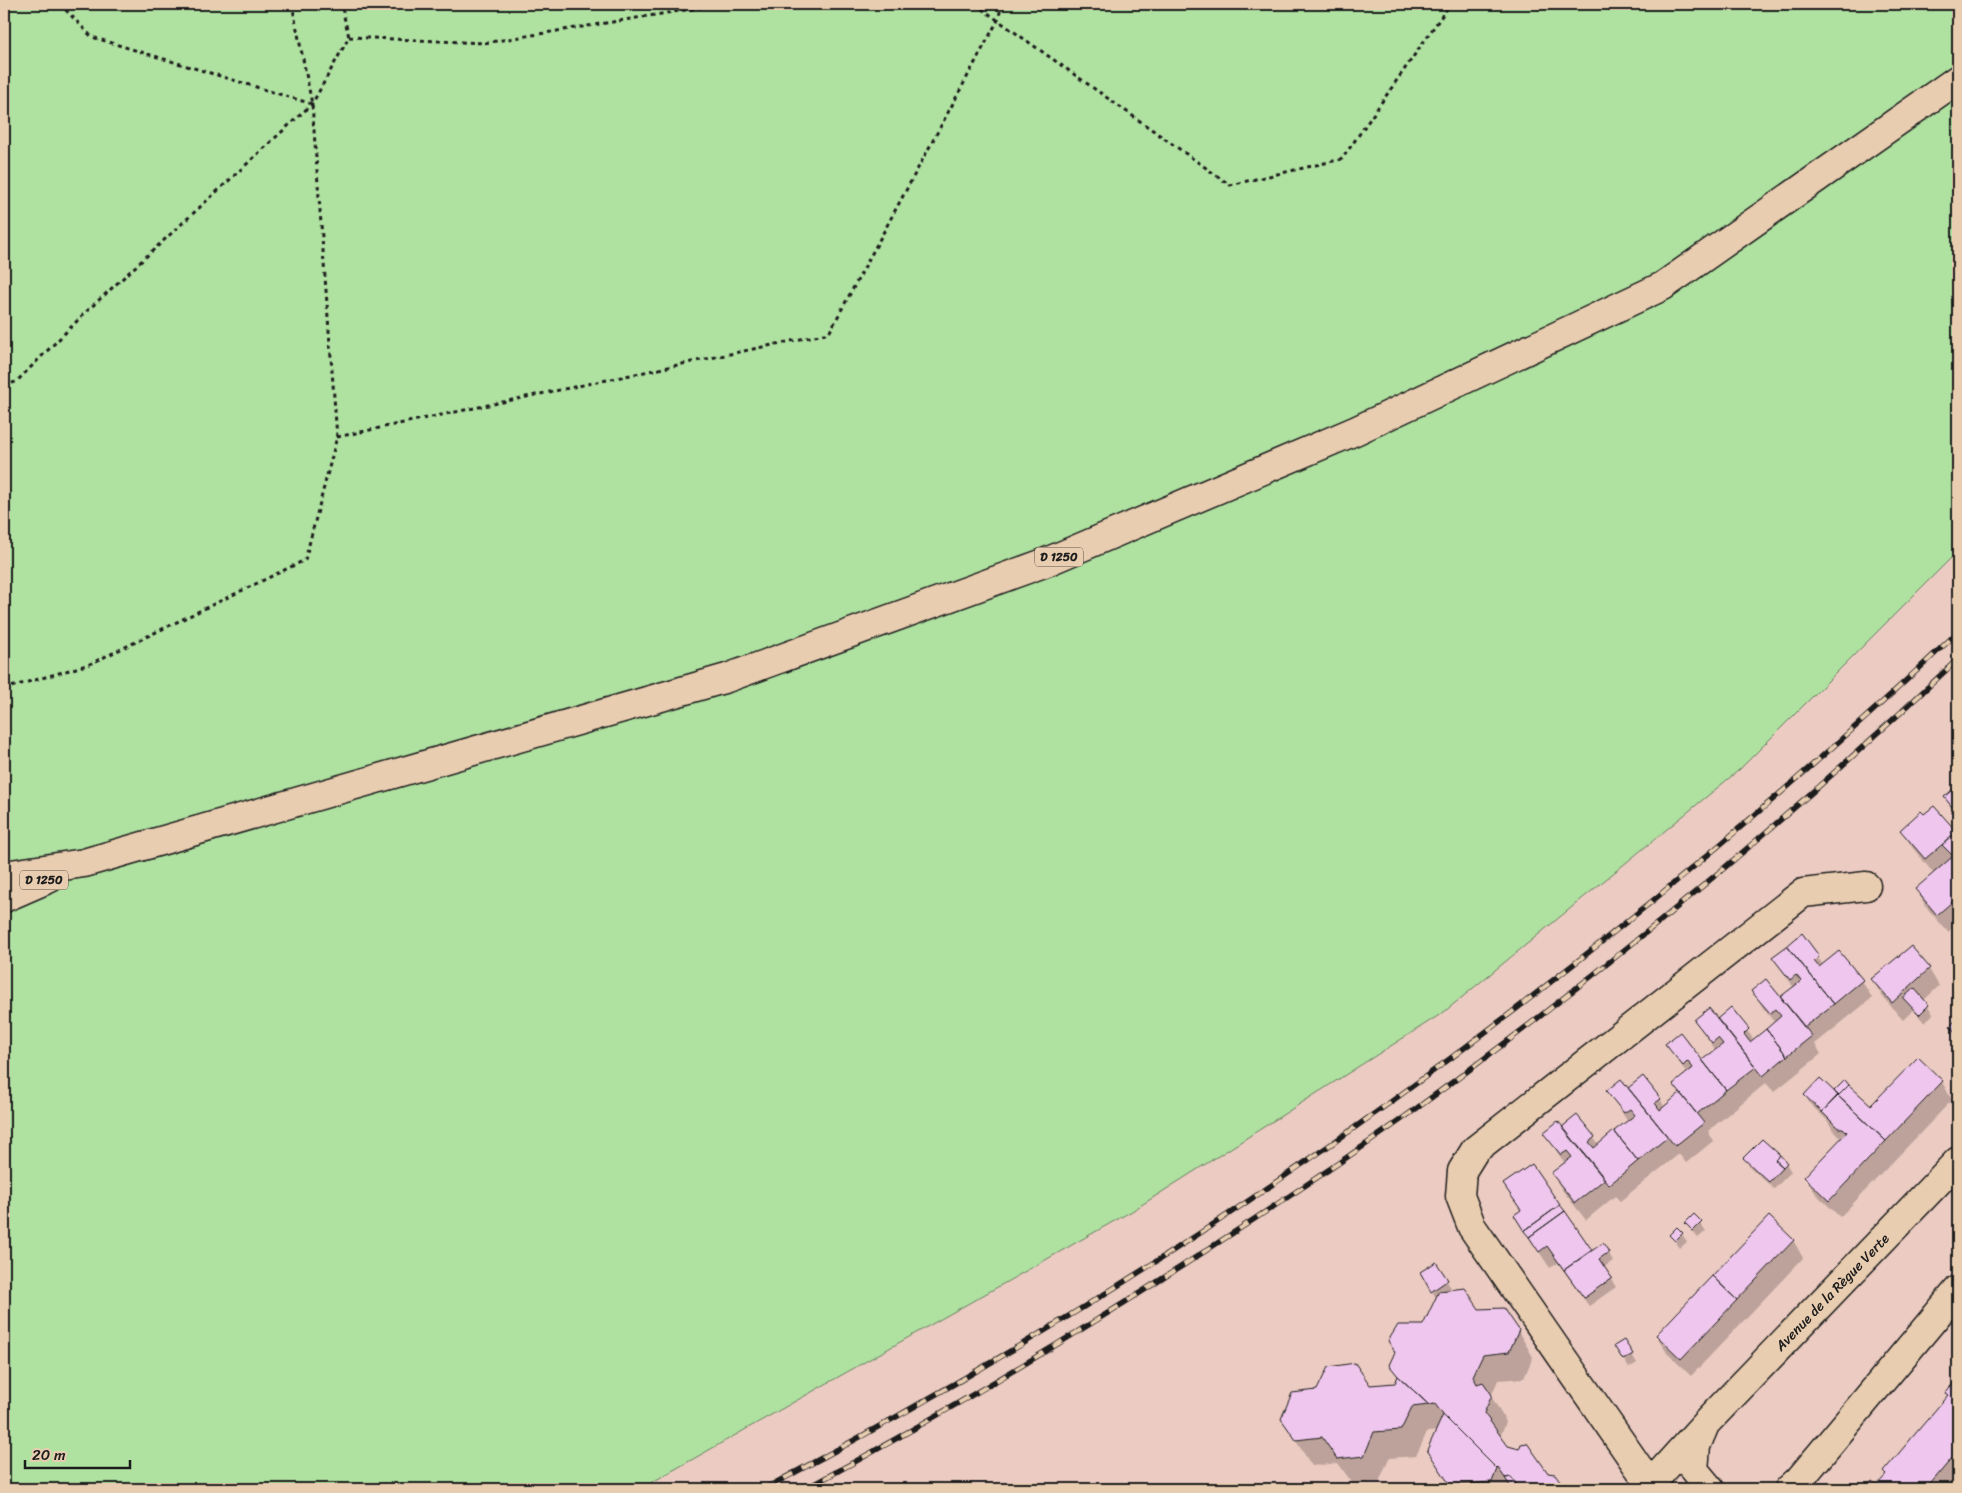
<svg xmlns="http://www.w3.org/2000/svg" width="1962" height="1493" viewBox="0 0 1962 1493" font-family="Sriracha,sans-serif">
<style>
.green{fill:#afe1a1;stroke:#667e5e}
.shadow{fill:#0003}
.building{fill:#efc6ed;stroke:#1c1c1c}
.lines{fill:none;stroke-linecap:round;stroke-linejoin:round}
.street-casing{stroke:#1c1c1c;stroke-width:31}
.primary-casing{stroke:#1c1c1c;stroke-width:31}
.path{stroke:#1c1c1c;stroke-width:3;stroke-dasharray:4 4;stroke-linecap:butt}
.street{stroke:#e9cdb0;stroke-width:28}
.primary{stroke:#e9cdb0;stroke-width:28}
.rail-casing{stroke:#1c1c1c;stroke-width:5.5}
.rail{stroke:#e9cdb0;stroke-width:4;stroke-dasharray:11;stroke-linecap:butt}
.labels{text-anchor:middle;stroke-width:5;stroke-linejoin:round;paint-order:stroke}
.shield{fill:#e9cdb0;stroke:#5a5148;stroke-width:1}
.shield-label{font-size:12px;font-weight:bold;fill:#1c1c1c}
.street-label{font-size:14px;fill:#1c1c1c;stroke:#e9cdb0}
</style>
<rect width="100%" height="100%" fill="#ebcbc2"/>
<filter id="ink" filterUnits="userSpaceOnUse"><feTurbulence type="fractalNoise" baseFrequency=".02" numOctaves="2"/><feDisplacementMap in="SourceGraphic" scale="10" xChannelSelector="R" yChannelSelector="G"/><feConvolveMatrix kernelMatrix="1 2 1 2 8 2 1 2 1" color-interpolation-filters="sRGB"/></filter>
<g filter="url(#ink)">
<path class="green" d="M4 4H1958V551L1739 770 1444 1012 1132 1211 640 1489H4Z"/>
<path class="shadow" d="M1958 787V818L1945 798Z
M1902 830 1956 834 1958 833V923L1948 932 1926 907 1916 889 1934 874 1912 847Z
M1801 935 1823 965 1839 952 1862 981 1872 998 1815 1044 1821 1054 1774 1092 1766 1083 1708 1131 1713 1141 1686 1163 1679 1154 1620 1201 1615 1196 1586 1220 1563 1191 1553 1174 1565 1164 1545 1133 1562 1128 1594 1138 1599 1146 1628 1122 1608 1091 1628 1090 1660 1099 1665 1108 1681 1094 1675 1084 1687 1074 1667 1044 1702 1062 1716 1051 1696 1020H1717L1731 1009 1754 1040 1775 1023 1763 1008 1753 991 1780 999 1794 988 1774 958Z
M1929 969 1939 986 1924 1000 1933 1014 1925 1023 1913 1010 1903 1020 1882 996 1872 979Z
M1918 1059 1942 1082 1952 1100 1840 1217 1816 1194 1806 1177 1842 1139 1833 1130 1827 1120 1810 1104 1805 1095 1834 1093 1871 1107Z
M1745 1158 1786 1163 1791 1172 1774 1189 1750 1167Z
M1532 1166 1592 1252H1608L1613 1261 1603 1268 1616 1287 1589 1306 1558 1263 1550 1268 1515 1216 1521 1211 1505 1185Z
M1694 1216 1706 1231 1698 1238 1686 1223Z
M1682 1234 1687 1242 1680 1248 1671 1235Z
M1793 1240 1803 1258 1691 1376 1667 1353 1657 1336Z
M1436 1264 1453 1291 1479 1310 1518 1331 1533 1357 1524 1378 1498 1380 1491 1396 1506 1422 1500 1437 1507 1447 1547 1474 1555 1475 1565 1489H1508L1506 1488V1489H1453L1428 1450 1437 1431 1427 1432 1416 1456 1389 1458 1379 1482 1353 1484 1338 1463 1312 1466 1282 1419 1318 1391 1396 1384 1399 1379 1391 1365 1424 1326 1437 1299 1421 1273Z
M1624 1342 1637 1363 1629 1368 1616 1347Z
M1956 1382 1958 1383V1489H1867L1872 1482 1877 1486 1886 1476 1884 1472 1949 1396 1947 1393Z"/>
<path class="building" d="M1958 785V814L1944 797Z
M1934 806 1957 832 1925 859 1900 830 1921 811 1924 814Z
M1958 831V852L1953 856 1942 845Z
M1958 852V897L1937 915 1915 889Z
M1802 933 1819 956 1814 961 1819 967 1839 951 1863 980 1834 1004 1787 946Z
M1787 946 1834 1004 1804 1027 1780 997 1801 981 1796 975 1790 980 1772 957Z
M1911 946 1930 968 1892 1003 1871 979Z
M1766 979 1812 1036 1787 1056 1766 1029 1781 1016 1775 1009 1770 1013 1751 991Z
M1914 988 1929 1005 1919 1015 1903 998Z
M1731 1007 1749 1029 1744 1034 1750 1042 1766 1029 1787 1056 1763 1076 1717 1019Z
M1709 1008 1756 1067 1726 1090 1702 1060 1723 1044 1718 1038 1712 1043 1694 1020Z
M1958 1018V1035L1950 1026Z
M1680 1032 1726 1090 1697 1114 1673 1084 1693 1068 1688 1061 1683 1066 1665 1044Z
M1918 1057 1943 1081 1886 1141 1838 1096 1849 1085 1871 1105Z
M1643 1076 1661 1099 1655 1103 1660 1110 1680 1093 1704 1123 1675 1146 1628 1088Z
M1820 1078 1838 1095 1822 1112 1804 1095Z
M1621 1079 1668 1137 1638 1161 1614 1131 1635 1115 1630 1109 1624 1113 1606 1091Z
M1845 1080 1849 1085 1838 1096 1834 1091Z
M1838 1096 1886 1141 1829 1201 1804 1177 1847 1132 1843 1128H1838L1822 1112Z
M1577 1115 1595 1137 1589 1142 1594 1148 1614 1131 1638 1161 1609 1185 1562 1127Z
M1558 1121 1605 1179 1575 1203 1551 1173 1572 1157 1567 1151 1561 1155 1543 1133Z
M1762 1139 1780 1155 1775 1160 1783 1167 1769 1182 1743 1158Z
M1780 1155 1787 1163 1783 1167 1775 1160Z
M1532 1164 1560 1205 1524 1231 1514 1215 1521 1210 1503 1184Z
M1560 1205 1565 1211 1529 1237 1524 1231Z
M1565 1211 1592 1250 1564 1270 1547 1246 1539 1252 1529 1237Z
M1694 1214 1702 1222 1693 1231 1685 1223Z
M1769 1216 1794 1240 1737 1300 1712 1276Z
M1677 1227 1683 1233 1675 1241 1669 1235Z
M1603 1243 1609 1252 1599 1259 1612 1278 1584 1298 1564 1270Z
M1436 1262 1448 1280 1431 1292 1420 1272Z
M1712 1276 1737 1300 1681 1359 1656 1335Z
M1465 1288 1479 1309 1504 1308 1519 1330 1509 1352 1483 1355 1473 1376 1477 1384 1483 1382 1492 1395 1484 1413 1508 1446 1519 1449 1521 1444 1527 1443 1548 1473 1555 1474 1566 1489H1520L1511 1477 1505 1478 1498 1468 1497 1469 1443 1415 1435 1404 1429 1405 1398 1376 1389 1365 1395 1352 1388 1341 1398 1325H1423L1439 1291Z
M1624 1340 1633 1354 1623 1360 1614 1346Z
M1355 1363 1370 1385 1395 1383 1398 1376 1429 1405 1412 1407 1401 1430 1374 1432 1364 1456 1337 1459 1322 1437 1296 1440 1281 1419 1292 1393 1317 1390 1328 1367Z
M1956 1380 1958 1382V1451L1926 1489H1865L1872 1481 1877 1485 1886 1475 1883 1472 1948 1395 1945 1393Z
M1443 1415 1497 1469 1492 1482 1450 1485 1427 1450Z
M1511 1477 1520 1489H1512L1505 1478Z"/>
<g class="lines">
<g class="street-casing">
<path id="street" d="M1704 1427 1696 1446 1694 1470 1710 1489
M1650 1484 1472 1227 1460 1196 1462 1171 1475 1150 1803 893 1866 886
M1646 1489 1705 1424 1958 1161
M1789 1489 1799 1480 1958 1290"/>
</g>
<g class="primary-casing">
<path id="primary" d="M4 875 84 863 727 678 1044 563 1355 431 1663 286 1958 79
M4 898 50 878"/>
</g>
<path class="path" d="M60 4 92 37 312 104
M975 4 1230 185 1342 159 1450 4
M349 37 484 43 722 4
M4 385 16 382 87 311 312 104 349 37 341 4
M337 437 829 333 998 20 1002 4
M4 689 90 664 305 560 337 437 312 104 292 4"/>
<use href="#street" class="street"/>
<use href="#primary" class="primary"/>
<g class="rail-casing">
<path id="rail" d="M764 1489C934 1399 1101 1301 1260 1193 1508 1026 1741 837 1958 632
M805 1489C937 1418 1066 1341 1193 1259 1267 1211 1341 1163 1413 1111 1604 973 1787 821 1958 659"/>
</g>
<use href="#rail" class="rail"/>
</g>
</g>
<g class="labels">
<g class="shield">
<rect x="1035" y="547.5" width="48" height="19" rx="4"/>
<rect x="20" y="870.5" width="48" height="19" rx="4"/>
</g>
<g class="shield-label">
<text x="1059" y="561">D 1250</text>
<text x="44" y="884">D 1250</text>
</g>
<g class="street-label">
<text transform="translate(1832 1292) rotate(-46)" y="5">Avenue de la Règue Verte</text>
</g>
</g>
<rect width="1962" height="1493" fill="none" stroke="#e9cdb0" stroke-width="20"/>
<rect x="10" y="10" width="1942" height="1473" fill="none" stroke="#1c1c1c" stroke-width="2" filter="url(#ink)"/>
<path d="M25 1460v8h105v-8" fill="none" stroke="#1c1c1c" stroke-width="2.5"/>
<text x="32" y="1460" font-size="15" fill="#1c1c1c" stroke="#e9cdb0" stroke-width="4" paint-order="stroke">20 m</text>
</svg>
